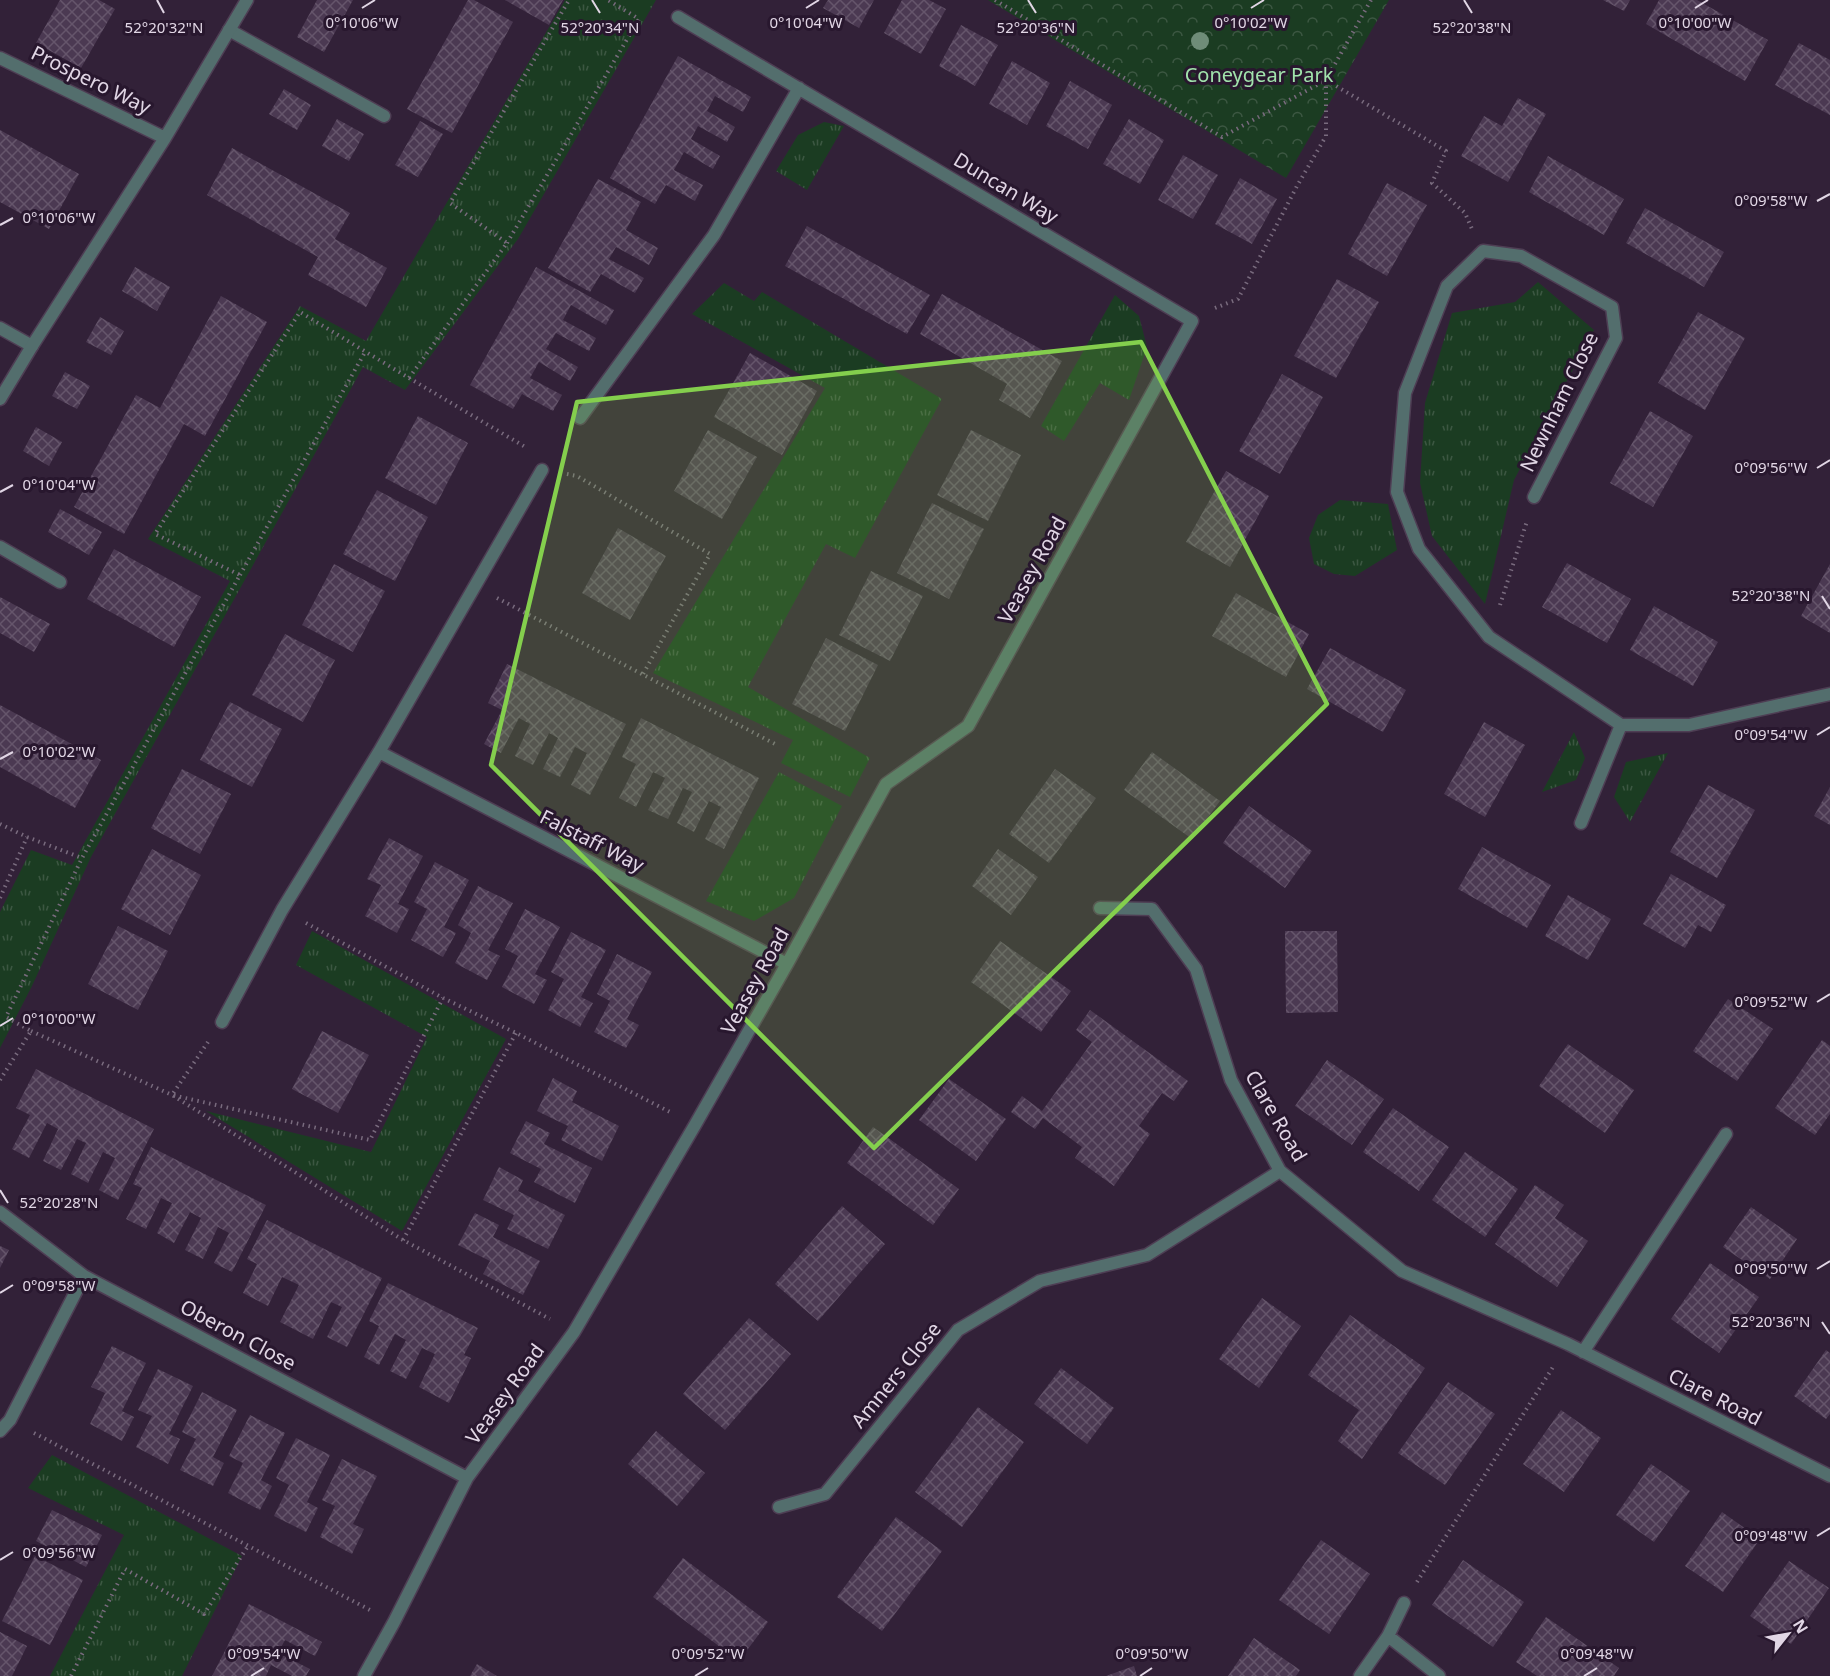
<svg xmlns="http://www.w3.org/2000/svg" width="1830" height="1676" viewBox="0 0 1830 1676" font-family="'Noto Sans',sans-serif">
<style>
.grass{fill:url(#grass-tufts)}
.park{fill:url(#park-crowns)}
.building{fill:url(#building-cross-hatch)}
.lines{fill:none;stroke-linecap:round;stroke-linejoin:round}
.lane-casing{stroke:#4e3e54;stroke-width:15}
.street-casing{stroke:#4e3e54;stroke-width:15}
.path{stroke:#796b7e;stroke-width:4;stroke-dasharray:1.5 4.5;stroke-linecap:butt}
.lane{stroke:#536e6d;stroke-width:12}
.street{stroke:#536e6d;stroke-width:12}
.tree{fill:#6f8c78}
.marked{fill:#84cf4d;fill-opacity:0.2;stroke:#84cf4d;stroke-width:4.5;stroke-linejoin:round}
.ticks{fill:none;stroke:#e1d6e5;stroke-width:2}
.labels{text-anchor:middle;stroke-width:6;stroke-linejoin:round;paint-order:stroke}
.park-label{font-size:20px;fill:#a1e3ac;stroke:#28172e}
.street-label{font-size:20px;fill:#e1d6e5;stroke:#28172e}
.ticks-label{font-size:15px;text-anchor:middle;fill:#e1d6e5;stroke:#28172e;stroke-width:6;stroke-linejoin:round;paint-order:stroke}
</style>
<defs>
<pattern id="grass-tufts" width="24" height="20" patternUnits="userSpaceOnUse" patternTransform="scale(1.5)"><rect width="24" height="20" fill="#1b3c22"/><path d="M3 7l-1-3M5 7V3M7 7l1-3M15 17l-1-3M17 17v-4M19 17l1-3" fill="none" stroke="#3c5742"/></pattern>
<pattern id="park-crowns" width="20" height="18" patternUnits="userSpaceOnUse" patternTransform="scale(1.5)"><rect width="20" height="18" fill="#1b3c22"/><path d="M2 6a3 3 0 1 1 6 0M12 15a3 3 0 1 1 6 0" fill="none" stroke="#3c5742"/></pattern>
<pattern id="building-cross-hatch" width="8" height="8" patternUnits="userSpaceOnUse" patternTransform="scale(1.5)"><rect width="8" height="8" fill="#4b3952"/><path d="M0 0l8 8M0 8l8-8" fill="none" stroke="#65556b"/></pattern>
</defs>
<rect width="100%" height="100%" fill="#322138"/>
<path class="grass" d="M565 0H656L518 239 405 390 363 367 91 857 32 986 0 1048V912L31 850 72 865 230 581 148 539 300 306 366 341Z
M824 122 844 126 807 190 776 171 798 135Z
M1538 282 1594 330 1514 480 1485 604 1432 536 1420 483 1425 403 1452 313 1515 302Z
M724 283 754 301 762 292 942 399 855 558 826 544 748 687 870 758 850 797 781 763 793 740 653 673 825 388 692 314Z
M1115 295 1139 316 1147 347 1129 400 1100 383 1064 441 1041 426Z
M1340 500 1388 504 1397 550 1355 576 1334 574 1314 564 1309 538 1318 515Z
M1574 732 1585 758 1576 780 1542 792Z
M1668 753 1630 822 1614 797 1626 762Z
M779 772 842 806 794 898 754 921 706 901Z
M312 931 506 1039 402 1231 206 1111 371 1152 427 1037 296 965Z
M52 1455 242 1556 182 1676H50L124 1535 28 1488Z"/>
<path class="park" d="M988 0H1389L1286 178Z"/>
<path class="building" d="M60 0H99L115 9 81 68 36 43Z
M317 0H353L324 52 297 37Z
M468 0H474L513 22 452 133 407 109Z
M505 0H563L549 25Z
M828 0H874L859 28 823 8Z
M902 0H929L946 9 921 54 884 33Z
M1603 0H1630L1624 11Z
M1659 0H1697L1768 40 1745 81 1646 24Z
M961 25 998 45 975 86 939 66Z
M1799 43 1830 60V115L1775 85Z
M678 56 751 97 743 112 715 96 707 111 735 127 727 142 698 126 691 139 720 156 713 169 684 152 674 170 703 185 695 201 666 185 655 204 610 178Z
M1012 61 1050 83 1027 125 989 104Z
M1070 81 1112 105 1088 149 1046 126Z
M284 89 311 105 297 130 269 114Z
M1518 98 1546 114 1508 182 1461 156 1484 116 1502 126Z
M337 119 364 134 349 161 322 146Z
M1129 119 1164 140 1140 184 1103 164Z
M420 121 443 134 418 177 395 165Z
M0 130 79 174 49 229 0 202Z
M232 148 350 213 335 239 387 268 366 307 308 275 318 257 207 195Z
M1183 155 1218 175 1193 219 1158 200Z
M1548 156 1624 199 1604 235 1529 192Z
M1240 178 1277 199 1252 244 1215 224Z
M598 179 641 202 626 230 658 248 649 265 616 247 609 259 644 278 635 293 601 274 590 292 548 268Z
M1387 183 1427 205 1387 276 1348 254Z
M1645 208 1724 252 1704 287 1626 243Z
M807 226 930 295 907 334 785 266Z
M135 267 170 287 157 311 122 291Z
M536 267 614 310 606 325 571 305 563 320 596 338 589 351 556 333 546 349 578 367 570 381 539 362 530 378 562 395 553 411 522 394 513 409 470 385Z
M1337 279 1379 302 1336 378 1294 356Z
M942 294 1062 361 1030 418 999 400 1007 384 920 334Z
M221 296 267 322 205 436 184 424 124 534 74 507 136 395 160 408Z
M1698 312 1745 338 1705 410 1658 383Z
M100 317 124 331 111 355 86 342Z
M750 353 817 391 782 455 714 417Z
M65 372 90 386 77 409 52 396Z
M1282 374 1323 397 1280 474 1239 451Z
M1650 411 1693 436 1653 507 1610 483Z
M418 416 468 443 436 505 385 478Z
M36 427 62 442 49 466 23 451Z
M708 430 757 457 722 519 674 491Z
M971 430 1021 455 988 521 937 495Z
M1226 471 1269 496 1230 567 1186 542Z
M377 490 428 517 395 581 343 554Z
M932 503 984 529 949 599 897 573Z
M60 509 102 532 89 555 48 532Z
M618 528 666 556 630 620 582 593Z
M114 549 201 597 174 647 87 599Z
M1567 563 1631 599 1607 643 1542 607Z
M334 564 385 591 353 652 302 625Z
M1830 564V633L1801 616Z
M871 571 923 596 890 661 839 635Z
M1236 593 1309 634 1286 677 1212 636Z
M0 597 50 624 34 652 0 633Z
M1654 606 1718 642 1693 686 1630 650Z
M285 634 335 660 303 722 252 695Z
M826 638 878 665 845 731 792 704Z
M1330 648 1406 690 1383 732 1307 689Z
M507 664 626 724 590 795 571 785 587 753 575 747 560 777 543 769 558 738 549 733 533 765 515 756 530 724 519 718 501 753 484 744 502 710 488 703Z
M230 702 282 729 252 787 200 760Z
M0 705 101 760 75 808 0 767Z
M641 718 759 778 724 849 705 839 721 807 709 801 694 832 677 823 692 792 683 788 668 819 648 810 665 778 653 772 636 807 619 798 636 764 622 757Z
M1484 722 1525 745 1485 817 1444 794Z
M1152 752 1220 801 1192 839 1124 790Z
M182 769 231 794 200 854 151 828Z
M1055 769 1096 798 1049 863 1009 834Z
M1708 785 1755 810 1717 878 1670 852Z
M1830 787V825L1814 816Z
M1249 806 1312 851 1285 888 1223 843Z
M389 838 423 856 398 904 409 909 397 933 365 916 381 885 367 879Z
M1482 847 1551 885 1527 928 1458 889Z
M152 849 201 875 170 935 121 909Z
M998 849 1038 877 1011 915 972 886Z
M435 862 469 880 444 927 456 933 443 957 411 940 427 909 414 902Z
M1671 874 1726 905 1711 932 1698 925 1685 948 1643 924Z
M478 886 513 903 488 950 500 956 487 980 455 963 471 933 458 925Z
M1568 895 1611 919 1588 960 1545 936Z
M525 909 560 927 535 974 547 980 534 1004 502 987 518 956 505 949Z
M118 926 168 951 138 1010 88 984Z
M1285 931H1337L1338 1012 1286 1013Z
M571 932 606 950 581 997 593 1003 580 1027 548 1010 564 979 551 972Z
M1000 941 1071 991 1041 1032 971 982Z
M617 954 652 972 627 1019 639 1025 626 1048 594 1032 610 1001 597 994Z
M1728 999 1773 1029 1737 1081 1693 1051Z
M1090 1010 1188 1081 1174 1101 1162 1093 1139 1126 1150 1134 1114 1186 1075 1158 1082 1147 1043 1118 1035 1129 1011 1112 1022 1096 1042 1111 1092 1042 1076 1030Z
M322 1031 369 1055 338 1113 292 1089Z
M1822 1040 1830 1046V1114L1815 1135 1775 1108Z
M1568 1044 1634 1090 1605 1133 1539 1086Z
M1327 1060 1384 1099 1352 1145 1295 1106Z
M36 1069 154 1129 118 1200 99 1190 115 1158 103 1152 88 1183 71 1174 86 1143 77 1139 61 1170 43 1161 58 1129 47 1123 29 1158 12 1149 30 1115 16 1108Z
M553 1078 577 1091 572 1102 619 1126 602 1161 561 1140 568 1126 537 1111Z
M949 1079 1006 1119 976 1161 919 1120Z
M1393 1108 1449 1147 1419 1191 1363 1152Z
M526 1121 550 1133 544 1144 592 1168 575 1203 534 1182 541 1169 510 1153Z
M873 1127 959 1189 933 1225 847 1163Z
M151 1147 266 1205 232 1272 214 1263 229 1233 218 1227 203 1259 185 1250 201 1218 190 1212 174 1243 157 1233 172 1203 161 1198 146 1229 126 1219 142 1188 133 1184Z
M1465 1152 1518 1189 1485 1237 1432 1200Z
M499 1167 523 1180 518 1191 565 1215 548 1249 507 1229 514 1215 483 1200Z
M1535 1185 1564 1205 1555 1218 1588 1241 1557 1287 1495 1244Z
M842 1206 885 1244 818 1321 775 1284Z
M1751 1207 1797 1239 1770 1279 1723 1247Z
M475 1213 499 1225 493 1237 540 1261 523 1295 483 1274 490 1261 458 1245Z
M267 1220 382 1278 347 1347 327 1337 342 1307 331 1302 313 1339 280 1322 299 1285 282 1277 268 1306 243 1293 257 1264 247 1259Z
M0 1246 9 1250 0 1268Z
M1710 1263 1759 1297 1719 1353 1671 1319Z
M388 1283 478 1328 464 1355 471 1358 449 1403 419 1387 435 1354 422 1348 406 1379 390 1371 406 1340 395 1334 379 1365 364 1357 379 1326 369 1321Z
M1262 1298 1301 1326 1259 1388 1219 1359Z
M1350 1315 1425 1368 1362 1459 1338 1441 1359 1410 1308 1375Z
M749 1318 791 1354 725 1430 683 1394Z
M112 1346 146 1363 122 1411 134 1417 122 1441 90 1424 105 1393 91 1387Z
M1826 1350 1830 1353V1414L1826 1419 1794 1396Z
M1061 1368 1114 1408 1087 1444 1034 1404Z
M158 1369 193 1386 169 1434 180 1439 168 1464 136 1447 152 1416 138 1410Z
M1448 1382 1495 1414 1445 1485 1398 1453Z
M202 1392 237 1410 213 1457 224 1463 213 1486 180 1470 196 1439 182 1432Z
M978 1407 1024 1442 962 1527 915 1492Z
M1561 1410 1601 1438 1564 1492 1523 1464Z
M250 1415 285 1433 261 1480 272 1486 260 1510 228 1493 243 1463 229 1456Z
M656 1431 705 1473 677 1506 628 1464Z
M296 1438 330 1455 307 1502 318 1508 306 1532 274 1516 289 1485 276 1478Z
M342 1459 377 1476 353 1524 364 1529 352 1554 320 1537 335 1506 322 1500Z
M1651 1464 1690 1491 1654 1542 1616 1515Z
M52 1510 102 1535 86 1567 36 1541Z
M1722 1512 1760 1539 1723 1592 1685 1566Z
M896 1517 942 1551 882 1631 837 1597Z
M1321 1540 1370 1574 1329 1634 1279 1600Z
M35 1556 83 1580 50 1645 2 1621Z
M683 1558 768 1622 739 1661 653 1597Z
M1463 1560 1524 1602 1493 1647 1432 1605Z
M1789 1561 1829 1588 1791 1644 1750 1616Z
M249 1604 322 1642 315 1656 285 1640 278 1653 310 1669 306 1676H292L271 1665 266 1676H212Z
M1546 1617 1619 1668 1614 1676H1537L1516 1662Z
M0 1632 27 1646 12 1676H0Z
M1254 1638 1300 1670 1296 1676H1228Z
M477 1664 497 1676H470Z
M1134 1666 1137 1676H1106Z"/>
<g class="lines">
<g class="lane-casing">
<path id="lane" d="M229 30 384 116
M0 328 32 346
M0 547 60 582"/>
</g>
<g class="street-casing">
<path id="street" d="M0 58 165 138
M0 399 32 346 165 138 247 0
M580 418 714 235 799 88
M1534 497 1616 338 1612 307 1521 256 1483 251 1447 286 1405 393 1397 492 1419 549 1489 637 1621 725H1689L1830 694
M379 752 787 964
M1581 823 1621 725
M1100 908 1152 909 1196 969 1231 1080 1280 1171 1402 1271 1568 1344 1830 1476
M222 1022 282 910 379 752 542 470
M0 1212 84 1276 467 1478
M1583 1352 1726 1134
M0 1431 10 1420 84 1276
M779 1507 825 1494 958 1330 1040 1281 1147 1255 1280 1171
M1388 1636 1439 1676
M364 1676 394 1622 467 1478 574 1332 695 1125 787 964 886 784 968 726 1192 321 678 17
M1360 1676 1388 1636 1404 1603"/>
</g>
<path class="path" d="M995 0 1222 137 1326 80 1371 0
M1326 80 1446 151 1432 183 1465 213 1472 229
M507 243 639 19 608 0
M1215 308 1238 299 1297 186 1326 136V80
M409 378 527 448
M567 474 577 476 710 554 643 674
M240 575 365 352
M497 598 777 745
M1500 605 1527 521
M0 824 27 837 82 858
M0 898 27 837
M306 923 443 998 516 1033 672 1113
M31 1031 172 1095 403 1240 550 1319
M208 1042 172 1095 370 1140 443 998
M0 1080 31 1031 6 1017 82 858 240 575 155 534 300 312 409 378 507 243 450 203 569 0
M403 1240 516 1033
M34 1433 370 1610
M1417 1582 1553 1367
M71 1676 125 1569 204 1614 248 1546"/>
<use href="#lane" class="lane"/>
<use href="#street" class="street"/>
</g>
<circle class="tree" cx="1200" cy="41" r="9"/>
<path class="marked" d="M1141 342 1327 704 874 1148 491 765 577 402Z"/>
<path class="ticks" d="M157 0 164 13M592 0 600 13M1028 0 1036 13M1464 0 1472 13M362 8 375 0M806 8 819 0M1251 8 1264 0M1695 8 1708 0M1817 201 1830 194M0 225 13 218M1817 468 1830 460M0 492 13 485M1822 596 1830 609M1817 735 1830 727M0 759 13 752M1817 1002 1830 994M0 1026 13 1018M0 1190 8 1203M1817 1269 1830 1261M0 1293 13 1285M1822 1322 1830 1334M1817 1536 1830 1528M0 1560 13 1552M251 1676 264 1668M695 1676 708 1668M1140 1676 1152 1668M1584 1676 1597 1668"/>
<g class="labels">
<g class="park-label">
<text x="1259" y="82">Coneygear Park</text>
</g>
<g class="street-label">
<text transform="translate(91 80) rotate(26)" y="7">Prospero Way</text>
<text transform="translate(1006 188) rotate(31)" y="7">Duncan Way</text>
<text transform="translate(1559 402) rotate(-64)" y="7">Newnham Close</text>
<text transform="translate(1032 570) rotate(-61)" y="7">Veasey Road</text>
<text transform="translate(592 841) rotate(27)" y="7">Falstaff Way</text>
<text transform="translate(755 981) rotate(-61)" y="7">Veasey Road</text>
<text transform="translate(1276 1116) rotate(60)" y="7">Clare Road</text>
<text transform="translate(238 1335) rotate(28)" y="7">Oberon Close</text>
<text transform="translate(896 1375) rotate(-51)" y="7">Amners Close</text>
<text transform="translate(505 1394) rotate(-54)" y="7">Veasey Road</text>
<text transform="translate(1715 1397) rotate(27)" y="7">Clare Road</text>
</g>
</g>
<g class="ticks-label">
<text x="1695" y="28">0°10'00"W</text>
<text x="362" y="28">0°10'06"W</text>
<text x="806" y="28">0°10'04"W</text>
<text x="1251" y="28">0°10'02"W</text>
<text x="1036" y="33">52°20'36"N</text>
<text x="164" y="33">52°20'32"N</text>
<text x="600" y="33">52°20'34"N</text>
<text x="1472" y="33">52°20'38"N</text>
<text x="1771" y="206">0°09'58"W</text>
<text x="59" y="223">0°10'06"W</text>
<text x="1771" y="473">0°09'56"W</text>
<text x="59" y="490">0°10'04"W</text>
<text x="1771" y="601">52°20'38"N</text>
<text x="1771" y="740">0°09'54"W</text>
<text x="59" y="757">0°10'02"W</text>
<text x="1771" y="1007">0°09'52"W</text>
<text x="59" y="1024">0°10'00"W</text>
<text x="59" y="1208">52°20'28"N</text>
<text x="1771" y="1274">0°09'50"W</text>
<text x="59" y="1291">0°09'58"W</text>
<text x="1771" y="1327">52°20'36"N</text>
<text x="1771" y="1541">0°09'48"W</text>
<text x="59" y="1558">0°09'56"W</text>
<text x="264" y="1659">0°09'54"W</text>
<text x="708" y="1659">0°09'52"W</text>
<text x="1152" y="1659">0°09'50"W</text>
<text x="1597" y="1659">0°09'48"W</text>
</g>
<g transform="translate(1788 1634) rotate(59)" stroke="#28172e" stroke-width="4.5" paint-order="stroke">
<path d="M0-4.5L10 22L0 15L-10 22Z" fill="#e1d6e5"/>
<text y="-9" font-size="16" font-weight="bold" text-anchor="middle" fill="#e1d6e5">N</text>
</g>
</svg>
